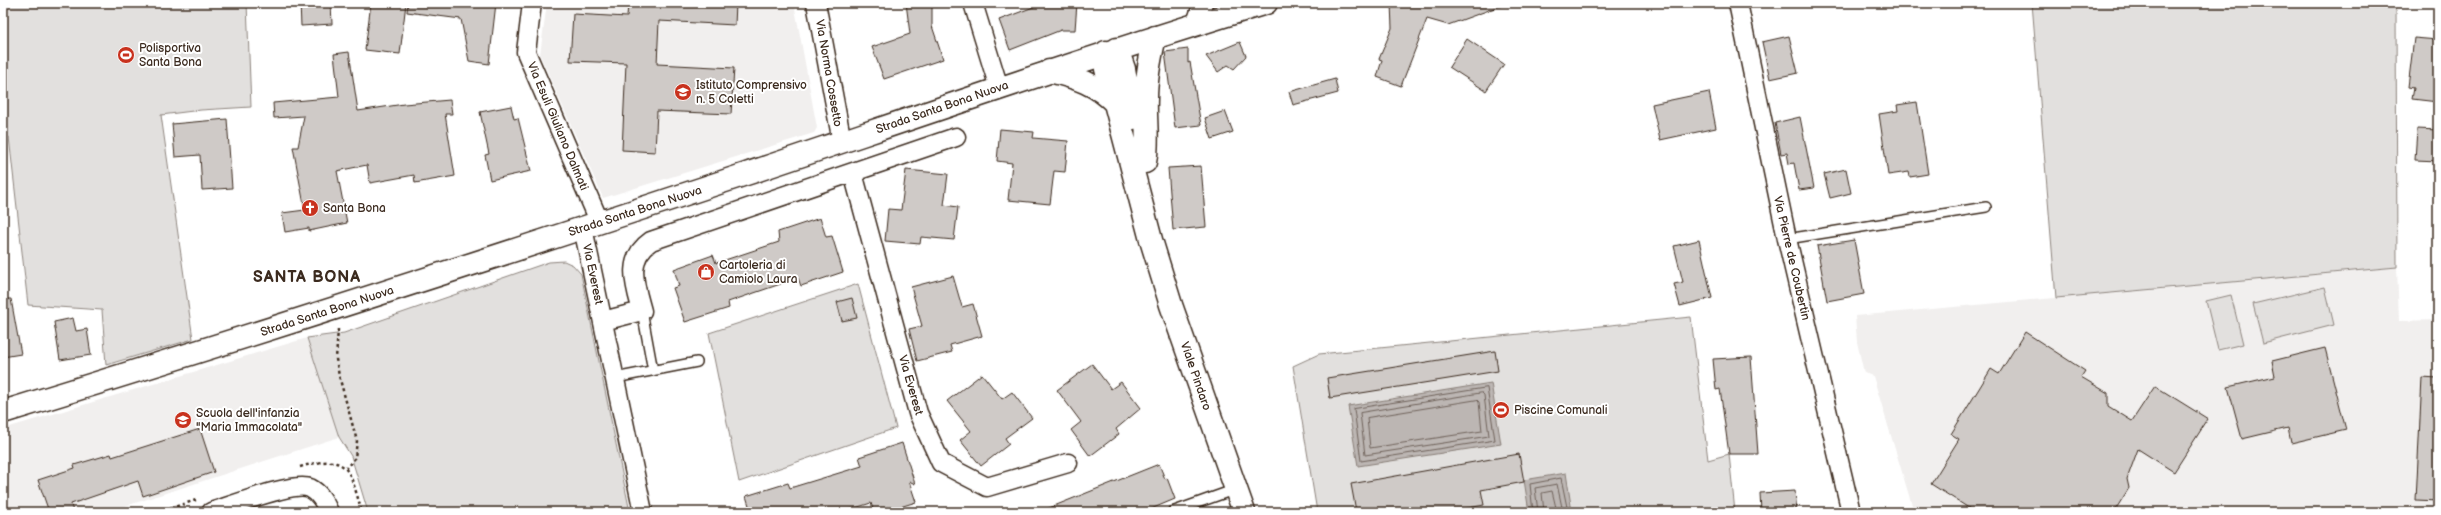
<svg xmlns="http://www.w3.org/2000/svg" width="2441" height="515" viewBox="0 0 2441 515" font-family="'Balsamiq Sans',sans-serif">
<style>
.built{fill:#f1efee}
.green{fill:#e2e0de;stroke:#8e857e}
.water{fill:#bcb6b3;stroke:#887e77}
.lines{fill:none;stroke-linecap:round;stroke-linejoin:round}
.shore{stroke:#6f625a;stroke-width:1}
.building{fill:#cfcac7;stroke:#3b2a1e}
.lane-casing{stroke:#3b2a1e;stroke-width:12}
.street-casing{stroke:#3b2a1e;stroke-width:21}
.secondary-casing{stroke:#3b2a1e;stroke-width:25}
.path{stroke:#3b2a1e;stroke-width:2.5;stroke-dasharray:3 3;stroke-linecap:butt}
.lane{stroke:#fff;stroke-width:9}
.street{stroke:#fff;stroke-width:18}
.secondary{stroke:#fff;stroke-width:22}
.labels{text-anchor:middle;stroke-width:4;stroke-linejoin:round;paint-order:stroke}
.poi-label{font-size:12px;fill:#3b2a1e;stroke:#fff;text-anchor:start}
.street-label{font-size:12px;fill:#3b2a1e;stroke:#fff}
.district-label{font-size:16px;font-weight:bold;letter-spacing:1px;fill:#3b2a1e;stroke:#fff}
</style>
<rect width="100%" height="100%" fill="#fff"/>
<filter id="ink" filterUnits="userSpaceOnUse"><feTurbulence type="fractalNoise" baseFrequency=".025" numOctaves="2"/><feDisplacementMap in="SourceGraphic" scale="8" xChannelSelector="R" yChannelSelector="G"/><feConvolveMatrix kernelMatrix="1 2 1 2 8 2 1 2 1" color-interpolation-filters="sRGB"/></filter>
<g filter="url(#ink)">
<path class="built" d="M547 3H794L817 128 814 133 603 198 540 55Z
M2397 267 2399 321 2438 320V512H1914L1873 376 1864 373 1857 342 1855 316Z
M307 338 339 437 107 512H3V429Z"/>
<path class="green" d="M3 3H247L251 107 201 110 161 115 193 339 106 365 102 310 28 305 9 137H3Z
M2032 3H2396L2397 267 2056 298Z
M564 261 573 265 581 274 630 512H368L351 456 339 437 307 338 344 333 549 262Z
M858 284 896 428 739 482 709 333Z
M2325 287 2334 325 2263 343 2253 304Z
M2231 295 2243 344 2218 350 2206 301Z
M1691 317 1708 460 1729 454 1735 512H1317L1293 366 1319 354Z"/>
<path class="water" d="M1491 383 1501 444 1358 466 1348 406Z
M1566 473 1572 512H1529L1524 480Z"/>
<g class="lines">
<path class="shore" d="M1487 388 1495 440 1361 461 1354 409Z
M1482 393 1484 395 1489 436 1365 455 1360 413Z
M1477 400 1479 402 1482 431 1370 448 1367 418Z
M1533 512 1530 484 1561 478 1568 512
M1538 512 1535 488 1557 484 1563 512
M1544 512 1542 493 1552 491 1557 512"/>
</g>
<path class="building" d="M300 3H331L332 24 301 26Z
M371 3H406L400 54 365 50Z
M408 3H496L489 64 469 61 461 19 407 12Z
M628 3H736L735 25 659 21 657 64 734 68 731 114 657 111 655 152 622 150 626 63 570 61 573 14 627 17Z
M906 3H932V26L943 59 884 79 872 47 910 34Z
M1044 3H1077L1075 30H1061L1010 50 999 20Z
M1391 3H1503V5L1448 25 1427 19 1401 86 1377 77 1382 60 1379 59 1392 28Z
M1789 36 1798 73 1770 79 1762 42Z
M2414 38 2438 40V102L2412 99 2414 88 2408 87Z
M1467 39 1504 64 1486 91 1449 67Z
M1240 42 1246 56 1234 69 1228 65 1218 72 1206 56Z
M1188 49V63L1190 62 1201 125 1175 128 1165 52Z
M349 52 358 111 404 104 450 100 452 114H445L455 176 415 183 414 175 370 183 367 165 337 171 347 223 309 231V228L285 232 282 213 305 210 293 147H298L304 116 274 118 273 103 339 97 334 54Z
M1335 79 1338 93 1293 105 1289 92Z
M1709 92 1716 128 1660 140 1652 104Z
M1917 102 1928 174 1910 177 1909 172 1888 175 1879 114 1898 111 1897 105Z
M511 106 514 119 518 118 531 171 490 180 485 155 489 154 480 112Z
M1225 111 1233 132 1212 139 1205 118Z
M1800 117 1814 188 1799 190 1794 163 1789 164 1787 153 1781 154 1775 123Z
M227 119 232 188 202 190 200 155 175 157 172 124Z
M1000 129 1034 132 1033 138 1068 141 1065 172 1054 171 1050 204 1008 200 1012 163 997 161Z
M2417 129 2438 130V161L2415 160Z
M1201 166 1206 227 1173 230 1168 168Z
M1846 169 1851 193 1830 198 1824 174Z
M906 170 948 174 944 205 958 207 954 240 921 237 920 244 885 241 888 209 901 210Z
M820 218 826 237 832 236 843 272 801 286 798 278 728 302 729 308 685 322 673 288 679 286 674 269 713 255 716 263 779 242 778 232Z
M1699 240 1712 298 1680 306 1674 284 1683 282 1674 246Z
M1854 240 1864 294 1827 301 1817 246Z
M953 276 962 307 973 304 982 336 950 345 952 352 917 361 909 329 922 326 911 287Z
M852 298 857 318 842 321 837 302Z
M3 299H11L21 354 3 357Z
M73 318 76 331 87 329 91 355 60 360 54 322Z
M2025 332 2085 371 2081 377 2108 393V406L2132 421 2155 386 2208 419 2174 472 2138 449 2127 479 2129 488 2114 512H1975L1931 484 1959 439 1951 434 1991 369 1999 374Z
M2325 348 2346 430 2291 443 2288 428 2242 439 2228 387 2275 376 2272 361Z
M1495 351 1498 371 1330 398 1327 378Z
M1751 357 1758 454H1729L1720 389 1716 390 1713 359Z
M1092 364 1111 389 1121 382 1141 408 1116 429 1119 434 1090 456 1071 430 1081 422 1057 390Z
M982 374 1002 399 1012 392 1032 418 1005 438 1009 444 981 466 960 440 971 431 947 401Z
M2422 378 2438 379V501L2416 500Z
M200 429 214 472 143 496 138 481 71 504 73 512H49L38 480 75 468 74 465 111 454 112 457Z
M902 443 915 484 909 481 916 502 884 512H874L871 503 842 512H751L746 496 788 483 790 488 862 466 859 457Z
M1519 454 1524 482 1481 490 1484 505 1447 512H1369L1368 509 1356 511 1351 484Z
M1159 464 1165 479 1167 478 1175 499 1144 512H1039Z
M1795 491 1797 512H1761L1760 493Z"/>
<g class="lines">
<g class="lane-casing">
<path id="lane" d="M1787 239 1986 207
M642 311 653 371
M615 378 697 362
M1172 512 1236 489"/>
</g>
<g class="street-casing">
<path id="street" d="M532 3 526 52 600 223
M816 3 842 142
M973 3 999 88
M1738 3 1787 239 1851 512
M1195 25 1203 3
M853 173 918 413 941 463 987 487 1068 463
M583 228 643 512
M603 321 642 311C635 285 625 259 651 241L956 137
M211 512C230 506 294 481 310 488 320 493 325 503 329 512"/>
</g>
<g class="secondary-casing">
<path id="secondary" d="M1117 49 1124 69 1133 118
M1106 52V69L1151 240 1171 305 1244 512
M1049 71C1076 77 1097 84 1116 104
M1145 162C1149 141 1145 120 1146 99 1146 78 1150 58 1155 37
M3 412C252 336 499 256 746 174 919 116 1091 56 1266 3"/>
</g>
<path class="path" d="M338 329 336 359 339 376 357 441 355 458 346 468
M300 467C350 452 349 470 362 512
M159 512 196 500"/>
<use href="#lane" class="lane"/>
<use href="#street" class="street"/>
<use href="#secondary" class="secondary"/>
</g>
</g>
<defs>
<g id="stadium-disc" transform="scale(0.9)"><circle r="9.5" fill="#c8321e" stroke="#fff"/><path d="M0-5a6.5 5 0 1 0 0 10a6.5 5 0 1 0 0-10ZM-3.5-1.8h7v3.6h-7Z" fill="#fff"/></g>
<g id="school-disc" transform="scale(0.9)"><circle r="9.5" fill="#c8321e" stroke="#fff"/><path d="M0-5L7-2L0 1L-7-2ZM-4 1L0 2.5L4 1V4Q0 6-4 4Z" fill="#fff"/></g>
<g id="church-disc" transform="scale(0.9)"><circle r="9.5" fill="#c8321e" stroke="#fff"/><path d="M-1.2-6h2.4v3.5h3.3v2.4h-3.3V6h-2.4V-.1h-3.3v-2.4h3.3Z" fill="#fff"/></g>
<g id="shop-disc" transform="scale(0.9)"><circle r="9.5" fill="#c8321e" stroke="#fff"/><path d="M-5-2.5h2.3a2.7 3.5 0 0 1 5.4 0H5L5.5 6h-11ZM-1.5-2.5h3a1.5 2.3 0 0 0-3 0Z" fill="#fff"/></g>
</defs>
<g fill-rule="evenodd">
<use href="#stadium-disc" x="126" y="55"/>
<use href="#school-disc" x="683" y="92"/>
<use href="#church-disc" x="310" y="208"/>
<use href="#shop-disc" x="706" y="272"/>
<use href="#stadium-disc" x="1501" y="410"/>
<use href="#school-disc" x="183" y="420"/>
</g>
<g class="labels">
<g class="poi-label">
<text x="139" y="52">Polisportiva<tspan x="139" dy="14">Santa Bona</tspan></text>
<text x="696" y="89">Istituto Comprensivo<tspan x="696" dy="14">n. 5 Coletti</tspan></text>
<text x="323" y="212">Santa Bona</text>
<text x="719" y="269">Cartoleria di<tspan x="719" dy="14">Camiolo Laura</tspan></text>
<text x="1514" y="414">Piscine Comunali</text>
<text x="196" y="417">Scuola dell'infanzia<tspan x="196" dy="14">"Maria Immacolata"</tspan></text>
</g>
<g class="street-label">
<text transform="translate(829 73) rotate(80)" y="4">Via Norma Cossetto</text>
<text transform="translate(942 107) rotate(-19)" y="4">Strada Santa Bona Nuova</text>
<text transform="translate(558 126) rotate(67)" y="4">Via Esuli Giuliano Dalmati</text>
<text transform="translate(635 211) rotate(-18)" y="4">Strada Santa Bona Nuova</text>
<text transform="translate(1792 258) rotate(77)" y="4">Via Pierre de Coubertin</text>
<text transform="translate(593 274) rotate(78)" y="4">Via Everest</text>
<text transform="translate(327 311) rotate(-18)" y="4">Strada Santa Bona Nuova</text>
<text transform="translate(1196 376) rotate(71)" y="4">Viale Pindaro</text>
<text transform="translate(911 385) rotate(74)" y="4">Via Everest</text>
</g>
<g class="district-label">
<text x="307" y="282">SANTA BONA</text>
</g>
</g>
<rect width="2441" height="515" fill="none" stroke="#fff" stroke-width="16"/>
<rect x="8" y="8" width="2425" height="499" fill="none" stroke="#3b2a1e" stroke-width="1.5" filter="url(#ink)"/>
</svg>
